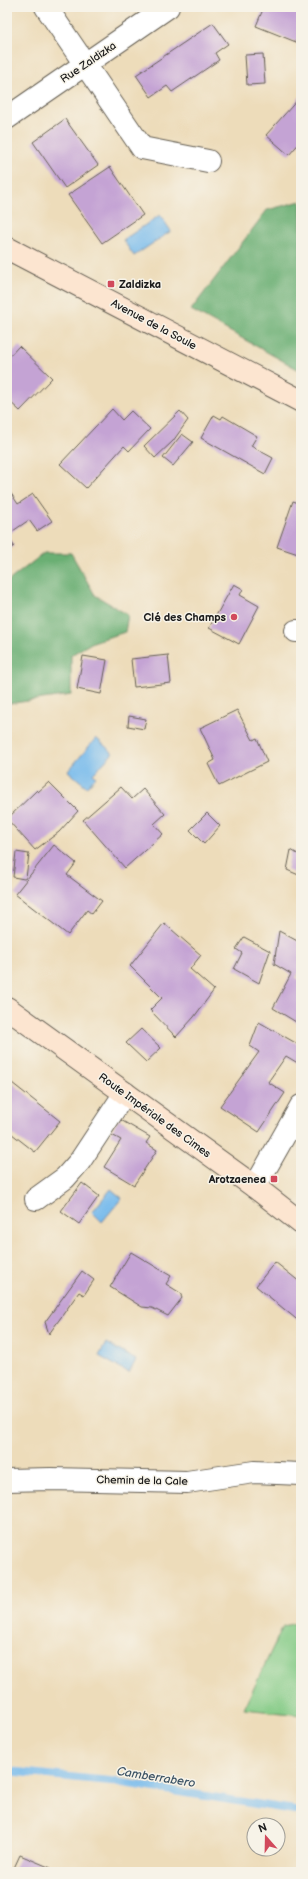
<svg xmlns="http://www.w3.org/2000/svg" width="308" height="1879" viewBox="0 0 308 1879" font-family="'Balsamiq Sans',sans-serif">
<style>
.green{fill:#84cb86;stroke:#507451}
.forest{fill:#6baf73;stroke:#446648}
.water{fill:#76baec;stroke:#496b84}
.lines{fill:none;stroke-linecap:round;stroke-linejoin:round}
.stream{stroke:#76baec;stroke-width:8}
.building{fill:#c4a3d4}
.street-casing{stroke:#655f53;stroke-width:24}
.secondary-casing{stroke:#655f53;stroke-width:24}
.street{stroke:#fff;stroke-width:22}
.secondary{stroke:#fce5d0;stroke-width:22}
.poi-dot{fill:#d1495b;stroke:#f7f3e8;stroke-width:1.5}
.labels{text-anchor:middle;stroke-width:3;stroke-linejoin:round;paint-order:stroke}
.street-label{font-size:11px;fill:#1c1c1c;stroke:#f7f3e8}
.poi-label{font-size:11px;font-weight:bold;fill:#1c1c1c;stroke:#f7f3e8;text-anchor:end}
.water-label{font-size:12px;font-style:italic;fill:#3c5365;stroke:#f7f3e8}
</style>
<rect width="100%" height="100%" fill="#f7f3e8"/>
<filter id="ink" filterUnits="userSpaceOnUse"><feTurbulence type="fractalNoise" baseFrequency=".025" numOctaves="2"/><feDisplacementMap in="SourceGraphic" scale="8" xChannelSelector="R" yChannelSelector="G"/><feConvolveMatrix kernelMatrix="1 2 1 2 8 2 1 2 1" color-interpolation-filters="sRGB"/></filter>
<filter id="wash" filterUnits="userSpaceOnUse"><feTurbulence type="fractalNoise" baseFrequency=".012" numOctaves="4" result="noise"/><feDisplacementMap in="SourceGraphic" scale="16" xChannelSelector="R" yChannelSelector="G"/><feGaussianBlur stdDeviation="0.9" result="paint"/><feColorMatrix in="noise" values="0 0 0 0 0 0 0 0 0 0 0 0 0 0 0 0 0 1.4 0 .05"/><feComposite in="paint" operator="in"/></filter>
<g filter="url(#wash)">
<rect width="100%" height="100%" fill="#eddcba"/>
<path class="green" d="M301 1622V1715L244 1709 283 1626Z"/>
<path class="forest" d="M301 201V371L191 310 267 210Z
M44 553H71L95 595 128 615 125 632 93 642 71 655V695L7 704V582Z"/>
<path class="water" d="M160 215 171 231 134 256 123 240Z
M96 738 113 753 93 774 96 777 87 787 68 771Z
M111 1189 122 1198 102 1222 92 1212Z
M106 1343 136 1360 129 1373 99 1356Z"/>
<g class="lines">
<path class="stream" d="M7 1771 110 1781 301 1811"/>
</g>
<g id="blocks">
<path class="building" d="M264 7H301V44L256 26Z
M213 23 228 44 215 53 219 60 172 92 167 86 151 97 136 75Z
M263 54 265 84 247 85 245 55Z
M301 96V141L289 155 266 135Z
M65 119 98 165 65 188 33 142Z
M110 167 143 215 102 243 68 195Z
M19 346 52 378 20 411 7 399V359Z
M112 409 122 420 131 411 150 429 129 451 124 446 86 488 60 464Z
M180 411 188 420 173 441 155 458 144 446Z
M214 415 221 419 223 416 257 436 251 446 273 458 265 474 201 438Z
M182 434 193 442 173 466 163 458Z
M10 492 18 504 33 494 52 521 37 531 29 520 7 535 14 546 7 551V494Z
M293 501 301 504V555L277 547Z
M234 584 243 589 240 595 259 606 239 644 209 628Z
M168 655 171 683 134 687 131 659Z
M83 656 107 660 101 694 77 689Z
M237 710 253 740 257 738 267 762 219 786 208 764 215 760 200 728Z
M129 716 146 719 144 729 128 726Z
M49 782 78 811 59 832 35 850 7 819 37 790 38 792Z
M121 787 132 799 143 789 165 814 154 824 163 834 125 868 83 820Z
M207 813 220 826 204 844 190 830Z
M54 845 76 863 67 875 102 901 92 914 87 910 68 935 15 894Z
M291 850 301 856V876L287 870Z
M16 852 29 854 26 878 24 879 13 877Z
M164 923 201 955 190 969 214 990 194 1017 176 1037 150 1010 162 998 130 966Z
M279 931 301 943V969L296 978 301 980V1025L273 1008 291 974 274 964Z
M244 937 270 951 259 983 234 969 242 953 236 949Z
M259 1022 301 1046V1065L286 1056 268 1082 285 1093 259 1132 220 1106 259 1052 250 1046Z
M141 1029 161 1048 146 1062 126 1043Z
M7 1079 60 1121 35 1152 7 1130Z
M119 1119 150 1137 146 1143 157 1150 134 1185 104 1167 121 1140 110 1134Z
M82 1183 99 1196 79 1224 61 1211Z
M131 1252 171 1276 166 1284 182 1294 181 1296 182 1298 168 1316 152 1308 142 1307 110 1287Z
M275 1262 301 1283V1323L256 1286Z
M82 1271 94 1280 84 1295 79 1292 49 1334 45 1322Z
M20 1855 51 1868 50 1872H20L14 1868Z"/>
</g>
</g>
<g filter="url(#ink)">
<use href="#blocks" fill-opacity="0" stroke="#655f53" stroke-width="1"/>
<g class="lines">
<g class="street-casing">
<path id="street" d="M46 7 142 148 208 161
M7 118 168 7
M296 631H301
M255 1187 301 1106
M36 1199 65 1178 80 1161 125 1093
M7 1480 51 1479 187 1482 254 1472 301 1474"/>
</g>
<g class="secondary-casing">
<path id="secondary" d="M7 248 301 401
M7 1008 255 1187 301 1223"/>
</g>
<use href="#street" class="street"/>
<use href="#secondary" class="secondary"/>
</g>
</g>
<g class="poi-dot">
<rect x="107" y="280" width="8" height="8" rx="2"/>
<circle cx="234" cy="617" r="4"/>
<rect x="270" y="1175" width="8" height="8" rx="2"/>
</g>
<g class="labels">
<g class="street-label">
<text transform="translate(88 62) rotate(-34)" y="4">Rue Zaldizka</text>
<text transform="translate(154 324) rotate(28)" y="4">Avenue de la Soule</text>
<text transform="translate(155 1115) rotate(36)" y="4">Route Impériale des Cimes</text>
<text transform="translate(142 1480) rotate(1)" y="4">Chemin de la Cale</text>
</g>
<g class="poi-label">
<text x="119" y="288" text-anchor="start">Zaldizka</text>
<text x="226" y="621">Clé des Champs</text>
<text x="266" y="1183">Arotzaenea</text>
</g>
<g class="water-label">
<text transform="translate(156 1777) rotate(9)" y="4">Camberrabero</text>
</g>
</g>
<rect width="308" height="1879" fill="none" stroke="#f7f3e8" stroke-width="24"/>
<g transform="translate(266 1837) rotate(340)"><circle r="19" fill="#f7f3e8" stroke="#9f9d96"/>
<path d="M0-3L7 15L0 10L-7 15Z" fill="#d1495b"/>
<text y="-6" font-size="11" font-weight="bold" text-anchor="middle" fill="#1c1c1c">N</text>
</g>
</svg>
